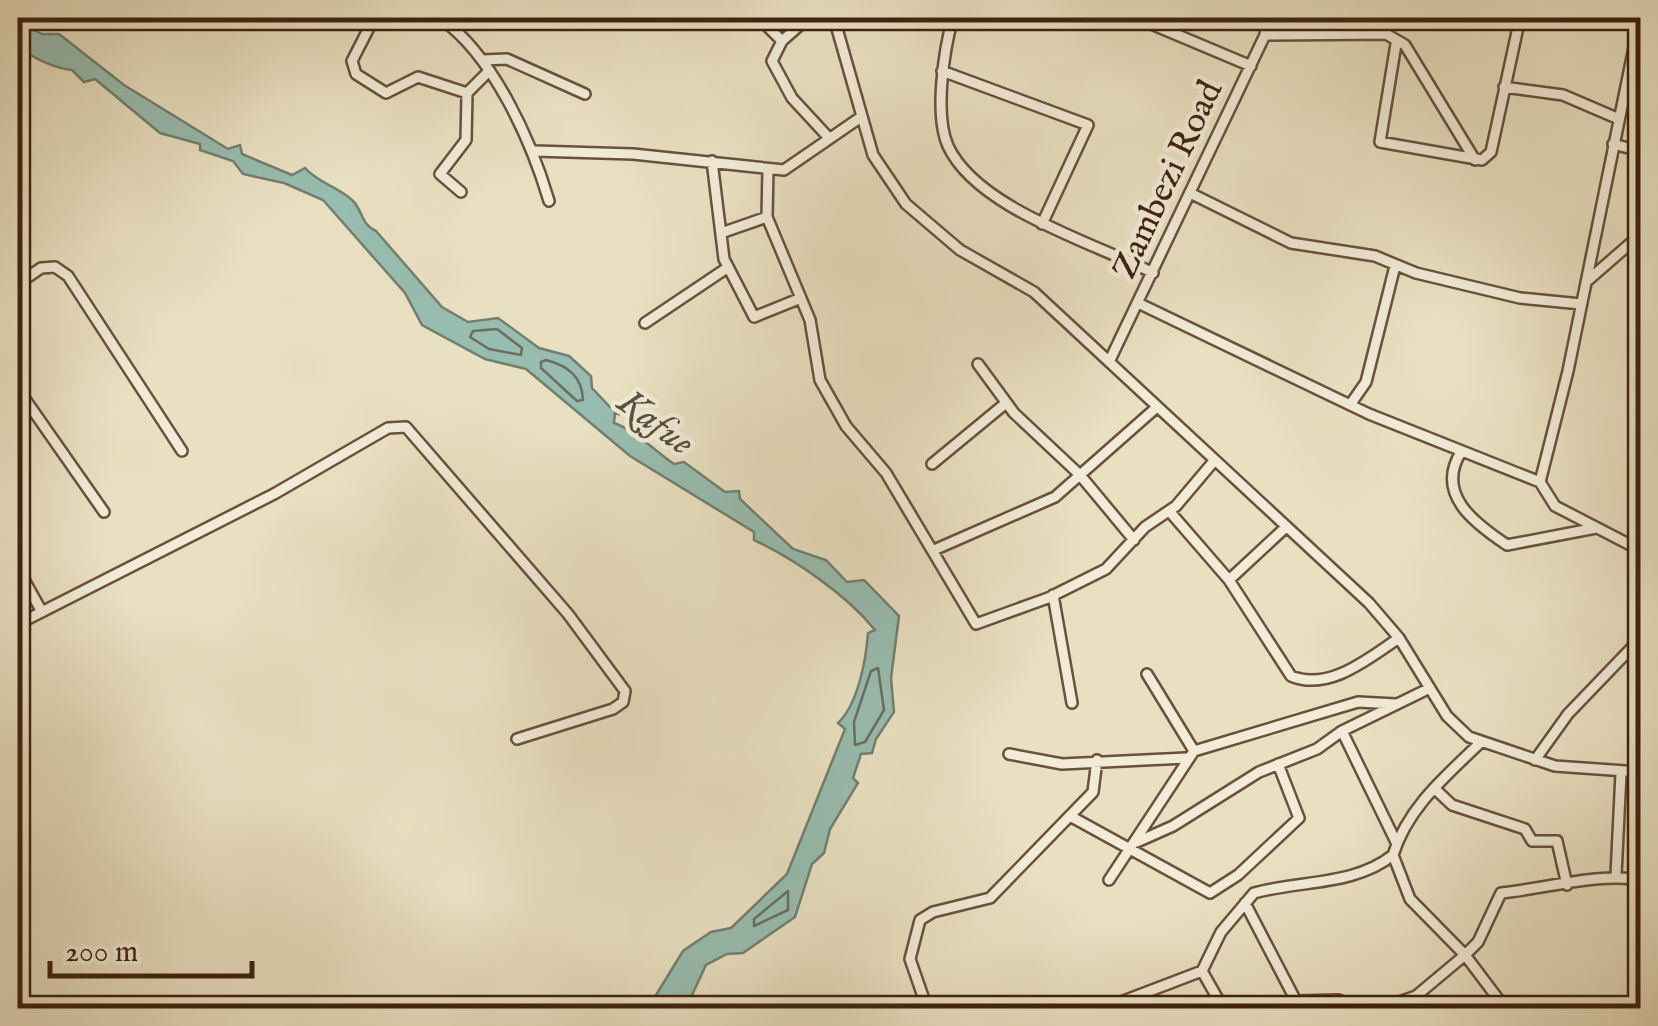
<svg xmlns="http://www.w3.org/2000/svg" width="1658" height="1026" viewBox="0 0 1658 1026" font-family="'IM FELL English',serif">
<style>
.water{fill:#97bdb0;stroke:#737f70;stroke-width:2.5}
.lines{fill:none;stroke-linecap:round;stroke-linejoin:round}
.shore{stroke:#6a6f60;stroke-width:2.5}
.minor-casing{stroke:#69513c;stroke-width:14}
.minor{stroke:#f1ebd7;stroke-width:9}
.labels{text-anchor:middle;stroke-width:9;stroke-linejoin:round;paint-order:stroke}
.street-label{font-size:35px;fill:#3e210f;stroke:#f1ebd7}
.water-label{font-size:38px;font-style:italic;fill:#59503f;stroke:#f1ebd7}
</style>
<rect width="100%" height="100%" fill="#e9e0c1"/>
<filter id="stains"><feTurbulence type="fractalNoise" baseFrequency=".002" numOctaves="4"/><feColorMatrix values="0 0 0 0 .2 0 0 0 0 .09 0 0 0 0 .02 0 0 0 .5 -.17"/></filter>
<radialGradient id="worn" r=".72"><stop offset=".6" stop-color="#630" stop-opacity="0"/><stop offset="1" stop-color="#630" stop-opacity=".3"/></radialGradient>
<path class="water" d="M18 22 42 34H59L124 85 228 149 240 145 242 154 292 175 305 168C318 183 337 186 352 200 363 210 361 225 376 231L442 307 468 322 498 318 539 348 569 356 591 376 592 388 610 407 621 408 631 418 615 413 614 423C637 431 653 450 674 464L684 462 725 492 739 491 740 499 793 549 826 560 847 582 864 580 899 616 891 678 894 712 876 739 872 753 861 754 853 778 858 783 830 829 824 853 812 864 795 917 743 953 727 954 706 965 686 1008H648L683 951 711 932 731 928 787 874 845 729 838 723C858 704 866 660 868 633L875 630C846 594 794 559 754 540V532L630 456 526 369 485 359 422 325 405 293 323 200 284 183 243 174 233 161 200 150V144L160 133 95 79 84 82 72 70C53 68 34 58 18 47Z"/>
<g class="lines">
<path class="shore" d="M497 329 522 348 521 355 489 349 470 337 473 331Z
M546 360C569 366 582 377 583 400L577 401 541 368V362Z
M878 668 884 710 865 742 855 745 854 722 871 671Z
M788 891V910L754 926V919Z"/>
<g class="minor-casing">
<path id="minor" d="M374 18 352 61 356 74 386 93 418 77 467 93 487 73
M440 18C493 55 531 140 549 201
M759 18 782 41
M808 18 782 41 772 61 792 98 829 138
M834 18 873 155 906 204 960 250 1034 292 1369 603 1399 638 1447 716 1469 737 1555 766 1640 772
M953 18C944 49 934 115 948 146 977 209 1095 243 1153 273
M1137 18 1251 66
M1386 34 1389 18
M1265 35 1386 34 1405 45 1475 160
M1396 44 1380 142 1482 160 1491 152 1520 18
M482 60 507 59 585 94
M942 71 1088 125 1042 224
M1504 87 1563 95 1619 119
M1613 144 1640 151
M535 151 633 154 784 170 861 117
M712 161 724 259 754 317 801 298
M768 169 767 217 810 320 820 380 846 426 886 473 976 624 1048 598 1106 569 1145 527 1176 506 1214 461
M461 192 440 174 466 140 467 93
M1190 193 1291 243 1375 256 1416 273 1520 298 1581 304
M724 232 767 217
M1586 282 1640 235
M18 284 41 268 55 267 68 276 182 451
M1138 303 1369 414 1540 482 1555 506 1640 550
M645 323 727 268
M1109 362 1265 35 1267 18
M978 364 1014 413 1080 475 1134 540
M18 389 104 512
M1350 405 1366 382 1395 266
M1461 452C1435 494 1474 523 1507 545L1596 528
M932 464 1006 403
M1540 482 1568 371 1640 18
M1170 512 1229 580 1291 676C1329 692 1369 658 1399 638
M934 550 1055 497 1157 407
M18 569 42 612
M1229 580 1286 527
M1053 595 1072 703
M18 624 274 494 388 428 406 427 568 614 625 691 623 702 613 709 517 739
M1147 674 1194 751
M1342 731 1396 842
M1009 754 1062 764 1186 758
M1535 760 1568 714 1640 639
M1434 788 1452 805 1525 829 1532 841H1557L1567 885
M1070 816 1210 893 1238 875 1299 818 1278 764
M1137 842 1173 826 1259 772 1317 749 1342 731 1430 688
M1393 855 1410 899 1465 955 1478 942 1501 893C1543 889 1602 872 1640 880
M1616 875 1621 773
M1109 880 1194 751 1358 702 1396 704
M1245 903 1296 1001 1339 1000 1356 1008
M927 1008 910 959 920 920 933 912 990 898 1093 792 1097 760
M1105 1008 1202 971
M1223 1008 1202 971 1221 932 1254 893C1301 880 1354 886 1393 855 1408 807 1446 776 1481 742
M1381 1008 1416 996 1465 955 1505 1008"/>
</g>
<use href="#minor" class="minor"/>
</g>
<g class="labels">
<g class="street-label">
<text transform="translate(1166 179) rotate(-65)" y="12">Zambezi Road</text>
</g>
<g class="water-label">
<text transform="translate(657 421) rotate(37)" y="13">Kafue</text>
</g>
</g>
<rect width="1658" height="1026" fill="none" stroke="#e9e0c1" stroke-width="60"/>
<rect x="20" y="20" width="1618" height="986" fill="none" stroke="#3e210f" stroke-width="5"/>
<rect x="30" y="30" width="1598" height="966" fill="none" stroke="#3e210f" stroke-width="2.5"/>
<path d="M50 961v15h202v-15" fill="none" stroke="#3e210f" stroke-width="5"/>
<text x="65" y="961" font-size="30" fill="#3e210f" stroke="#f1ebd7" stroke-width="8" paint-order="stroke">200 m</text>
<rect width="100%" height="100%" filter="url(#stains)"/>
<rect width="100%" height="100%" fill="url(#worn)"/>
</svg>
